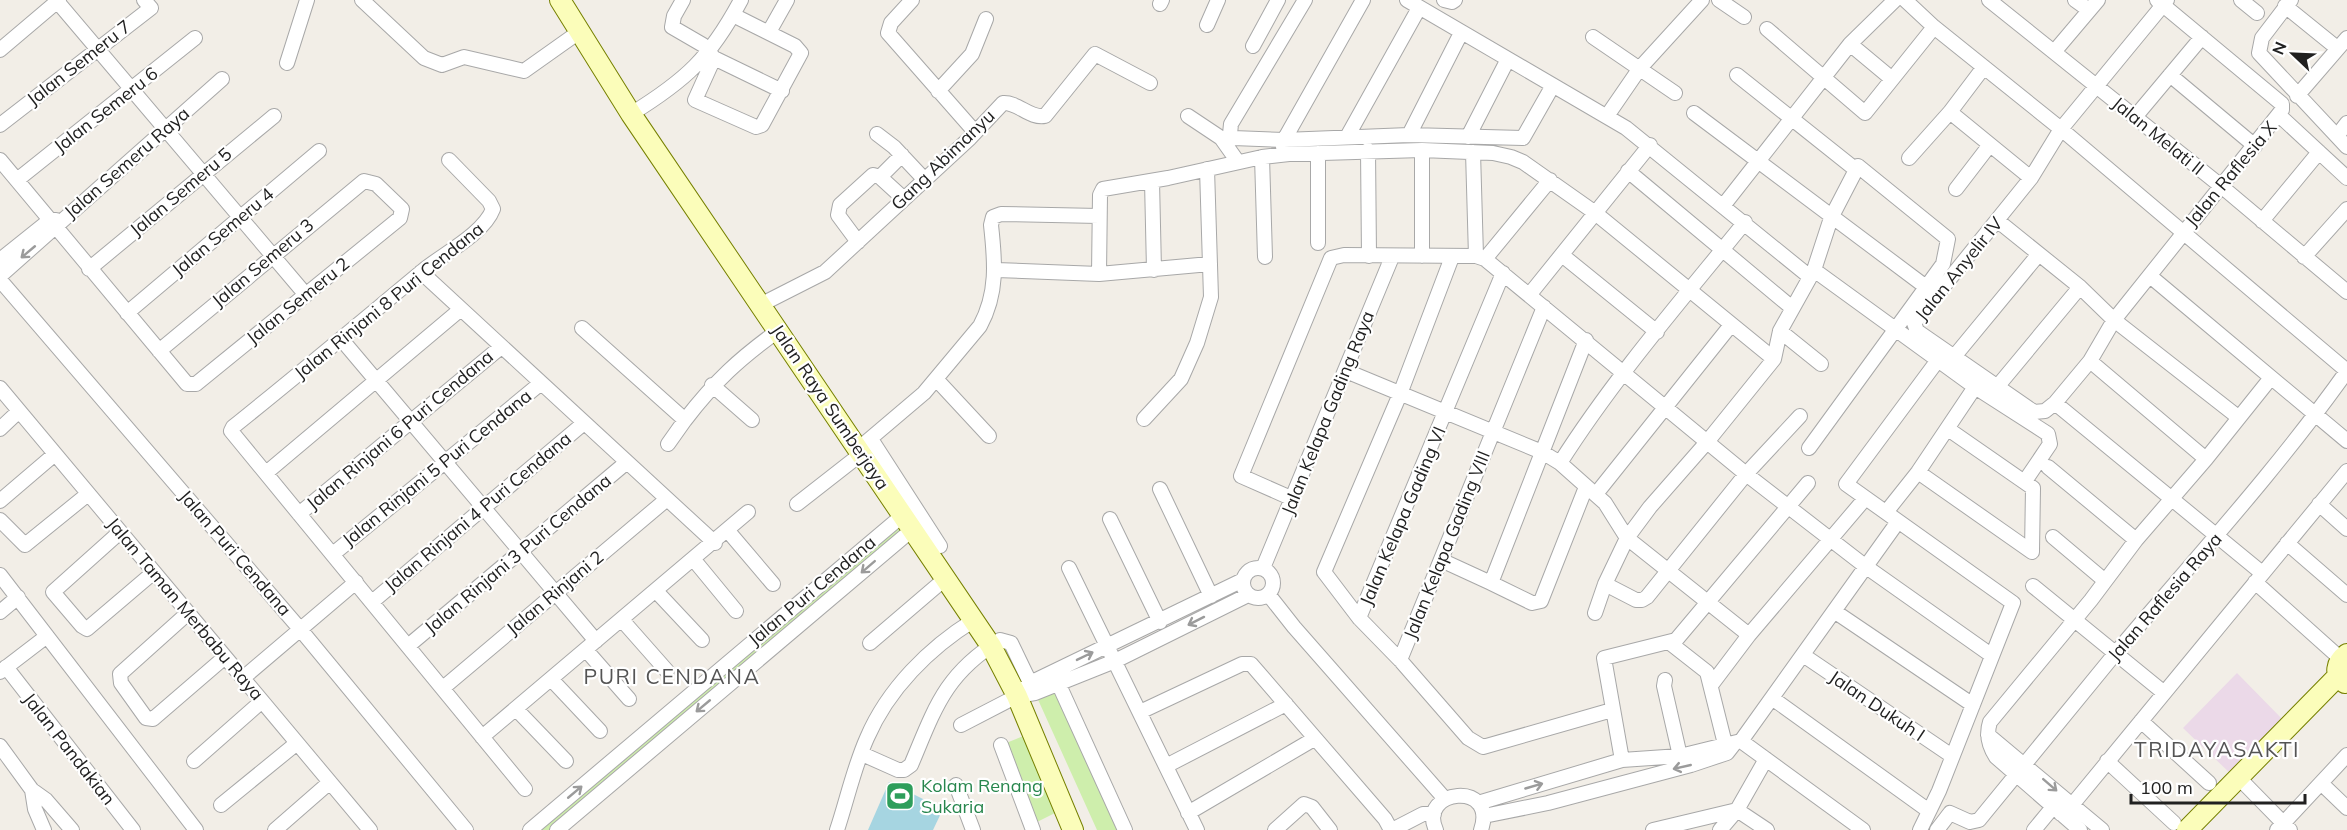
<svg xmlns="http://www.w3.org/2000/svg" width="2347" height="830" viewBox="0 0 2347 830" font-family="Mulish,sans-serif">
<style>
.industrial{fill:#ebd9e8}
.grass{fill:#ceeeac}
.water{fill:#a6d5e1}
.lines{fill:none;stroke-linecap:round;stroke-linejoin:round}
.street-casing{stroke:#a8a8a8;stroke-width:16}
.secondary-casing{stroke:#768000;stroke-width:22}
.street{stroke:#fff;stroke-width:14}
.secondary{stroke:#fbfdba;stroke-width:20}
.oneway{stroke:#9b9b9b}
.labels{text-anchor:middle;stroke-width:4.5;stroke-linejoin:round;paint-order:stroke}
.street-label{font-size:18px;fill:#212121;stroke:#fff}
.leisure-label{font-size:18px;fill:#27864d;stroke:#fff;text-anchor:start}
.quarter-label{font-size:21px;letter-spacing:1.5px;fill:#545454;stroke:#fff}
</style>
<rect width="100%" height="100%" fill="#f2eee7"/>
<path class="industrial" d="M2237 673 2285 722 2232 775 2183 728Z"/>
<path class="grass" d="M903 515 913 529 557 830H530Z
M1058 684 1125 830H1097L1035 693Z
M1031 733 1063 809 1031 825 1001 745Z"/>
<path class="water" d="M889 782 943 809 933 830H868Z"/>
<g class="lines">
<g class="street-casing">
<path id="street" d="M56 0 306 295
M362 0 424 58 442 65 464 57 524 71 579 32
M683 0 674 16 672 27 703 45 714 58 782 91
M912 0 891 23 888 33 975 132
M1305 0 1231 124 1230 134 1233 138 1284 140 1409 135 1523 138 1552 87
M1407 0 1626 128 1810 277
M1444 0 1452 2 1455 0
M1719 0 1744 17
M1905 0 1934 27 2061 129 2347 371
M1989 0 2221 186 2347 292
M2075 0 2089 10
M2157 0 2163 5 2282 104V110L2114 320 2090 361 2055 403 2045 411 2034 412 1917 331 1914 323 2031 178 2061 129 2163 5 2167 0
M2241 0 2257 13
M2291 0 2262 38 2259 53 2347 147
M1160 4 1162 0
M2285 6 2337 48
M1207 25 1218 0
M1767 29 1865 113 1934 27
M769 32 787 0
M1593 37 1675 93
M1850 44 1892 79
M1253 46 1278 0
M0 50 59 0
M2054 52 2098 0
M714 58 695 100 756 127 762 125 801 53 795 46 733 15
M287 63 307 0
M1737 75 1855 169
M2170 75 2255 146
M938 91 972 54 986 19
M2297 96 2347 38
M1950 112 2031 178
M1694 113 1926 287
M631 114C686 80 710 58 741 0
M1188 116 1221 138 1238 162
M1607 116 1640 68 1702 0
M2280 116 2347 178
M2135 117 2202 37
M0 125 151 8 144 0
M877 134 894 147 924 179
M1409 135 1461 33
M2337 136 2347 123
M1347 137 1419 8
M1468 137 1507 61
M1283 147 1284 140 1363 0
M1368 150 1369 256
M1422 150V256
M1473 152 1476 256
M1318 153V243
M1262 157 1265 257
M1909 158 1950 112 1984 67
M0 160 187 384H196L400 218 402 209 376 184 364 181 159 351
M449 160 489 201 493 209C484 233 445 253 425 269 361 322 298 375 233 427L231 431 525 789
M1628 171 1791 307
M880 177 902 155
M17 180 195 38
M1152 181 1154 270
M1956 189 1989 146
M1723 206 1850 44 1895 0
M1998 221 2080 287 2114 320 2238 417
M2262 221 2319 152
M858 242 838 215 840 205 873 175 880 177 903 198
M1562 255 1657 332
M1452 257 1400 394 1324 572 1359 618 1400 660 1468 738 1483 747 1612 710
M2304 257 2347 209
M1485 259 1550 180
M0 260 50 220H56
M89 269 274 116
M996 270 1099 274 1210 264
M1814 270 1975 387 2048 434 2050 444 2025 481
M421 272 715 543
M1099 274 1100 195 1103 189 1168 178 1262 157 1289 154 1422 150 1493 153 1511 157 1523 162 1594 212 1774 359
M0 276 222 79
M2150 276 2347 441
M0 280 300 629 466 830
M1530 294 1650 145
M760 305 825 272 970 138 1003 103C1018 102 1030 119 1045 116L1095 54 1150 83
M127 313 319 151
M582 328 685 420C715 381 739 359 779 330
M1780 331 1821 364
M342 340 596 641
M1953 358 2038 255
M2090 361 2206 459
M1346 371 1542 452 1560 463 1605 503 1627 538 1749 635
M937 380 989 436
M712 385 752 420
M1997 387 2080 287
M0 388 370 830
M2055 403 2262 573
M1144 419 1181 379 1197 343 1211 297 1207 169
M0 429 19 411
M871 439 940 546
M668 444 685 420
M858 449 924 393 980 326C998 293 995 261 991 225L993 217 1001 214 1099 216
M1560 463C1614 378 1681 301 1745 222
M2048 467 2136 540
M1918 472 2032 552 2033 488 1948 429
M266 473 461 309
M1160 489 1211 596
M1596 494 1731 325
M1293 499 1241 476 1331 258 1344 255 1476 256 1485 259 1746 474 1865 566 1991 655
M0 501 55 454
M797 504 861 454
M2319 504 2347 529
M1887 511 1918 472 1975 387
M299 514 501 347
M1110 519 1160 622
M0 520 25 545 88 494
M728 531 773 584
M120 532 53 592 82 626 87 629 154 572
M2053 537 2104 580
M2287 543 2347 595
M333 554 541 383
M694 560 736 611
M1441 560 1491 583 1586 340
M1069 568 1197 830
M1263 568 1392 257
M1243 583a15 15 0 1 1 30 0a15 15 0 1 1-30 0Z
M0 575 196 830
M2255 582 2341 659
M1491 583 1532 603 1541 601 1586 487
M1605 584 1636 600H1642L1647 597 1746 474 1800 416
M2033 586 2163 692
M656 591 702 640
M1268 594 1294 627 1445 799
M372 602 584 423
M1834 611 1973 705
M0 612 18 597
M188 613 120 674 121 683 146 718 153 719 225 657
M1595 613 1605 584 1627 538 1650 507 1707 442 1774 359 1780 331 1814 270 1831 218 1858 166 1948 239 1943 264 1809 448
M1359 618 1503 273
M622 620 667 671
M870 643 946 578
M1670 643 1707 672 1727 752
M408 646 627 462
M586 650 629 699
M1803 655 1952 756
M1400 660 1544 307
M6 667 133 830
M0 672 47 636
M1055 676 1125 830
M243 678 356 582
M551 679 600 731
M1665 680 1664 686 1680 756
M1712 684 1749 635 1863 501
M443 688 667 499
M1025 688 1030 683 1243 580
M1772 698 1929 811
M516 709 566 761
M1140 712 1242 664H1251L1385 819 1391 830
M2141 721 2209 783
M961 725 1017 696 1035 693 1115 661 1248 595
M1988 735 2102 830
M482 737 748 512
M1741 741 1863 830
M1001 745 1033 830
M0 746 32 790 46 800 72 830
M862 754 898 770H904L911 765C935 708 945 674 1000 640L1011 643 1035 693
M1622 760 1604 658 1676 640 1808 483
M194 761 262 701
M2107 761 2174 823
M1166 766 1286 704
M2238 777 2290 830
M2322 784 2347 808
M956 785 973 830
M32 790 35 809 44 830
M1478 803 1622 760 1680 756 1741 741 1897 523
M221 805 297 743
M1188 813 1314 739
M2061 814 2072 805 2347 471
M1484 816 1548 803 1691 765 1727 753 1734 744
M275 830 330 782
M530 830 903 515
M557 830 913 529
M837 830C847 800 854 767 867 738 888 689 929 648 974 620
M1275 830 1304 804 1312 807 1330 830
M1392 830 1423 814H1434
M1436 830C1417 789 1498 780 1481 830
M1653 830 1737 810 1767 830
M1720 830 1737 810 1766 759
M1920 830 1939 791 2013 603 1846 484 1938 360
M1937 830 1950 813 1970 822 1979 820C2024 765 2069 710 2114 655 2193 561 2276 471 2347 371
M2034 830 2053 807
M2080 830 1996 757C1989 746 1986 734 1990 722L2091 600 2136 540 2206 459 2270 379
M2277 830 2347 755"/>
</g>
<g class="secondary-casing">
<path id="secondary" d="M560 0 631 114 991 646 1017 696 1073 830
M2345 683C2333 675 2336 662 2347 654
M2187 830 2338 676"/>
</g>
<use href="#street" class="street"/>
<use href="#secondary" class="secondary"/>
</g>
<defs><path id="oneway-shaft" d="M-6 0H5M1.5-3L5.5 0L1.5 3" fill="none" stroke-width="1.6" stroke-linecap="round" stroke-linejoin="round" transform="scale(1.5)"/></defs>
<g class="oneway">
<use href="#oneway-shaft" transform="translate(28 252) rotate(140)"/>
<use href="#oneway-shaft" transform="translate(868 567) rotate(139)"/>
<use href="#oneway-shaft" transform="translate(1196 621) rotate(153)"/>
<use href="#oneway-shaft" transform="translate(1085 656) rotate(-26)"/>
<use href="#oneway-shaft" transform="translate(703 706) rotate(140)"/>
<use href="#oneway-shaft" transform="translate(1682 767) rotate(167)"/>
<use href="#oneway-shaft" transform="translate(2050 785) rotate(41)"/>
<use href="#oneway-shaft" transform="translate(1534 786) rotate(-16)"/>
<use href="#oneway-shaft" transform="translate(575 792) rotate(-40)"/>
</g>
<defs>
<g id="stadium-square" transform="scale(1.5)"><rect x="-9" y="-9" width="18" height="18" rx="4" fill="#2e9e5b" stroke="#fff"/><path d="M0-5a6.5 5 0 1 0 0 10a6.5 5 0 1 0 0-10ZM-3.5-1.8h7v3.6h-7Z" fill="#fff"/></g>
</defs>
<g fill-rule="evenodd">
<use href="#stadium-square" x="900" y="796"/>
</g>
<g class="labels">
<g class="street-label">
<text transform="translate(79 63) rotate(-38)" y="6">Jalan Semeru 7</text>
<text transform="translate(106 110) rotate(-38)" y="6">Jalan Semeru 6</text>
<text transform="translate(2158 136) rotate(39)" y="6">Jalan Melati II</text>
<text transform="translate(943 160) rotate(-44)" y="6">Gang Abimanyu</text>
<text transform="translate(127 163) rotate(-41)" y="6">Jalan Semeru Raya</text>
<text transform="translate(2231 174) rotate(-50)" y="6">Jalan Raflesia X</text>
<text transform="translate(181 192) rotate(-40)" y="6">Jalan Semeru 5</text>
<text transform="translate(223 232) rotate(-40)" y="6">Jalan Semeru 4</text>
<text transform="translate(263 263) rotate(-40)" y="6">Jalan Semeru 3</text>
<text transform="translate(1959 269) rotate(-51)" y="6">Jalan Anyelir IV</text>
<text transform="translate(298 301) rotate(-39)" y="6">Jalan Semeru 2</text>
<text transform="translate(389 301) rotate(-39)" y="6">Jalan Rinjani 8 Puri Cendana</text>
<text transform="translate(830 407) rotate(56)" y="6">Jalan Raya Sumberjaya</text>
<text transform="translate(1328 413) rotate(-68)" y="6">Jalan Kelapa Gading Raya</text>
<text transform="translate(400 430) rotate(-40)" y="6">Jalan Rinjani 6 Puri Cendana</text>
<text transform="translate(437 468) rotate(-39)" y="6">Jalan Rinjani 5 Puri Cendana</text>
<text transform="translate(478 512) rotate(-40)" y="6">Jalan Rinjani 4 Puri Cendana</text>
<text transform="translate(1403 516) rotate(-67)" y="6">Jalan Kelapa Gading VI</text>
<text transform="translate(1447 545) rotate(-68)" y="6">Jalan Kelapa Gading VIII</text>
<text transform="translate(235 553) rotate(49)" y="6">Jalan Puri Cendana</text>
<text transform="translate(518 554) rotate(-40)" y="6">Jalan Rinjani 3 Puri Cendana</text>
<text transform="translate(812 591) rotate(-40)" y="6">Jalan Puri Cendana</text>
<text transform="translate(555 593) rotate(-40)" y="6">Jalan Rinjani 2</text>
<text transform="translate(2165 597) rotate(-49)" y="6">Jalan Raflesia Raya</text>
<text transform="translate(185 609) rotate(50)" y="6">Jalan Taman Merbabu Raya</text>
<text transform="translate(1877 706) rotate(34)" y="6">Jalan Dukuh I</text>
<text transform="translate(69 749) rotate(52)" y="6">Jalan Pandakian</text>
</g>
<g class="leisure-label">
<text x="921" y="792">Kolam Renang<tspan x="921" dy="21">Sukaria</tspan></text>
</g>
<g class="quarter-label">
<text x="672" y="684">PURI CENDANA</text>
<text x="2217" y="757">TRIDAYASAKTI</text>
</g>
</g>
<g transform="translate(2293 54) rotate(293)" stroke="#ffffff" stroke-width="4.5" paint-order="stroke">
<path d="M0-4.5L10 22L0 15L-10 22Z" fill="#212121"/>
<text y="-9" font-size="16" font-weight="bold" text-anchor="middle" fill="#212121">N</text>
</g>
<path d="M2131 794v9h174v-9" fill="none" stroke="#212121" stroke-width="3"/>
<text x="2140" y="794" font-size="18" fill="#212121" stroke="#ffffff" stroke-width="4.5" paint-order="stroke">100 m</text>
</svg>
